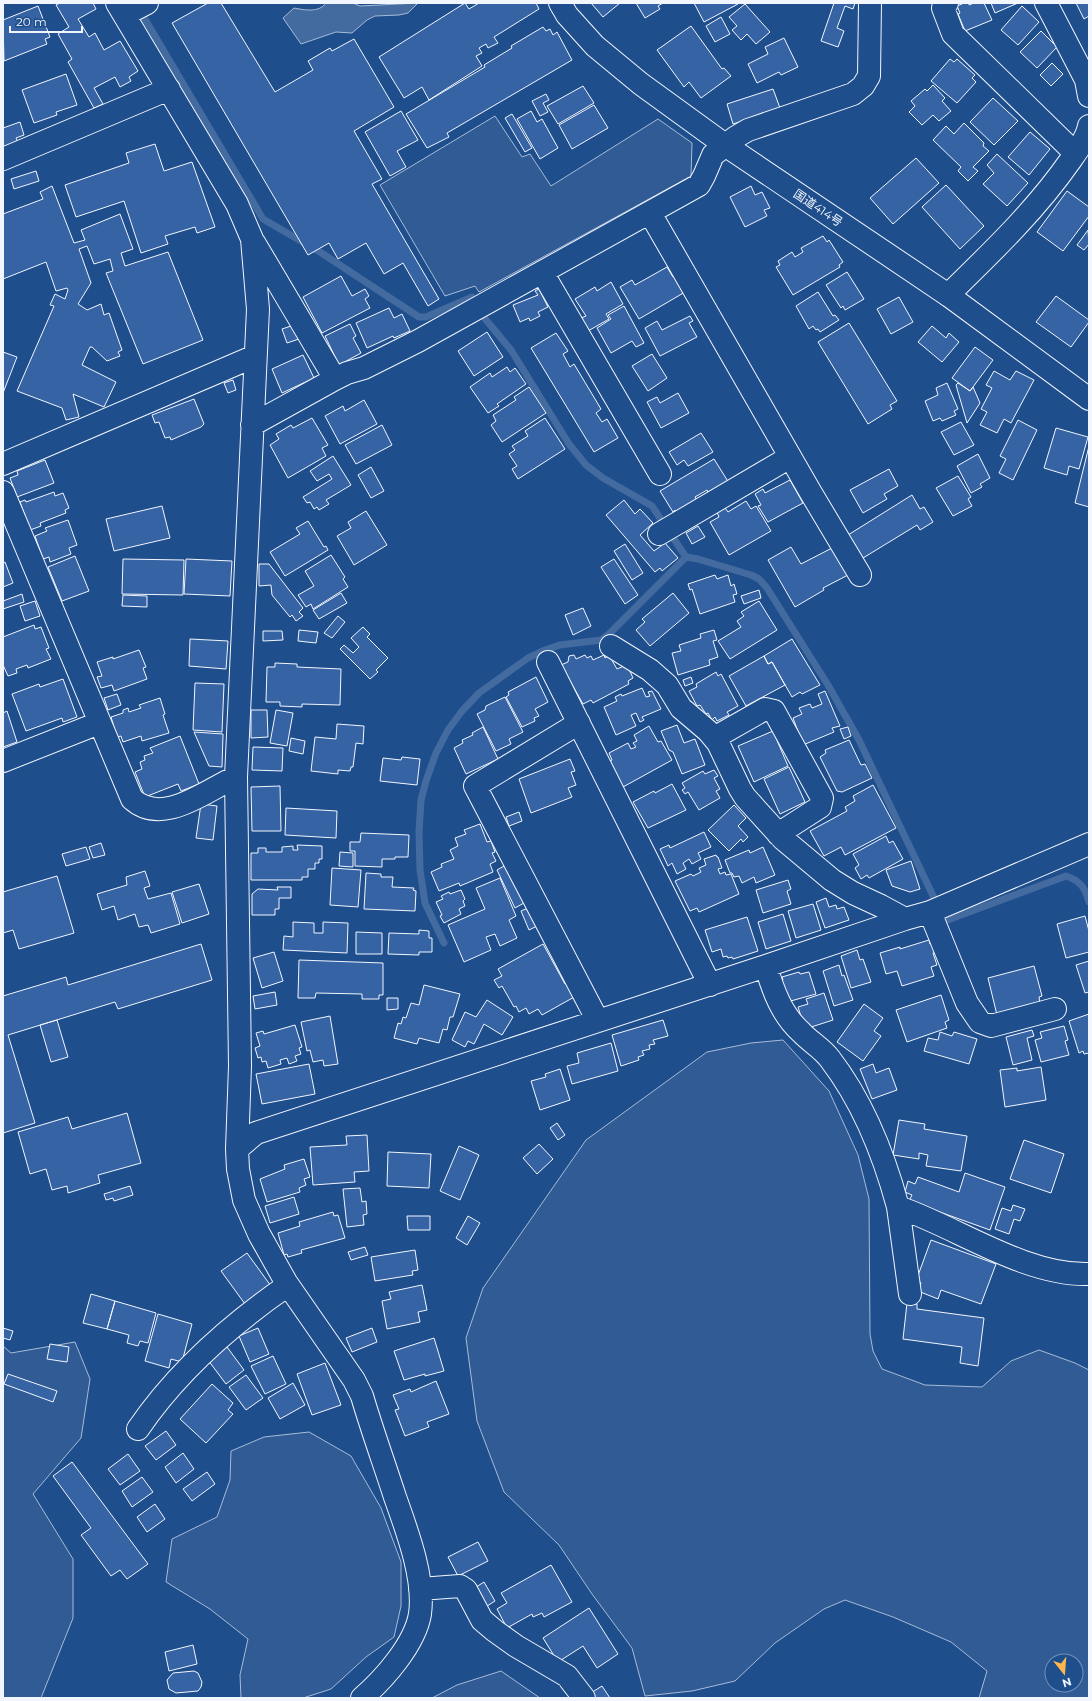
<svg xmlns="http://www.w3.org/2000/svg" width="1092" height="1701" viewBox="0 0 1092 1701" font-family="Montserrat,'Noto Sans JP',sans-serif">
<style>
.built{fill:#305b95;stroke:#a8bbd7;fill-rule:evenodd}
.water{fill:#446ba0;stroke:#a8bbd7}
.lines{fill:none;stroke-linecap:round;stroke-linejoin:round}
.stream{stroke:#446ba0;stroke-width:7}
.building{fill:#3563a3;stroke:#f2f6ff}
.minor-casing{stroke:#f2f6ff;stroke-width:24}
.highway-casing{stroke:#f2f6ff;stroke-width:24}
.minor{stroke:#1f4e8c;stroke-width:22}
.highway{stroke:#1f4e8c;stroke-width:22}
.labels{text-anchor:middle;stroke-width:3;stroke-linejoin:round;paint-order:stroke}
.street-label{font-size:12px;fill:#f2f6ff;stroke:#1f4e8c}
</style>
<rect width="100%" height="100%" fill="#1f4e8c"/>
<path class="built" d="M495 116 522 157 530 154 551 186 658 119 692 143 691 176 479 292 475 286 445 296 380 185Z
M783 1040 829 1091 858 1155 869 1199 870 1334 873 1351 882 1369 925 1385 982 1387 1011 1361 1039 1350 1075 1363 1089 1370V1698H979L987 1671 951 1642 893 1617 845 1600 824 1609 775 1643 735 1681 692 1691 645 1696 632 1648 592 1594 559 1545 504 1492 477 1421 466 1338 483 1288 586 1140 707 1052 751 1043ZM1052 1661H1076V1685H1052Z
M75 1342 90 1379 81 1438 33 1494 73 1559V1618L41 1698H3V1346L11 1353Z
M309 1432 351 1456 381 1508 401 1562V1606L394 1637 366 1657 331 1689 303 1698H241L240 1675 248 1639 210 1609 166 1582 172 1539 217 1517 230 1480 231 1451 264 1437Z
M501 1671 540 1698H432L457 1685Z"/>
<path class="water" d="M326 3H353L360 6 418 3 408 13 399 15 375 16 367 20 352 33 336 32 301 44 283 18 294 8C304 10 319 13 326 3Z"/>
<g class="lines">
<path class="stream" d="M139 9 263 219 320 252 419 317H426L472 297 486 320 511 350 569 444 586 465 603 478 652 506 686 557 698 559 751 575 759 579 767 588 828 685 859 740 945 921 1066 876C1081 881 1085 888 1089 902
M444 943 425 903 420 870 419 832 421 800 426 781 436 753 448 730 462 711 479 693 528 658 545 650 560 645 601 640 609 634 686 557"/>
</g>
<path class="building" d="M60 3H93L96 9 78 19 89 37 95 33 104 50 120 41 138 71 129 77 131 81 120 87 115 77 94 88 103 104 94 108 68 62 72 59 58 34 69 27 56 5Z
M208 3H221L275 92 313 70 308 61 330 48 332 51 354 39 394 107 354 131 382 179 372 184 439 299 428 306 403 263 384 274 366 243 338 259 329 243 308 255 172 23Z
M465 3 469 9 479 3H536L539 9 494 37 498 43 488 48 486 44 479 48 482 53 476 56 482 66 429 100 422 87 404 98 379 57Z
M591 3H620L603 17Z
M636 3H663L658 6 660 9 645 18Z
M694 3H737L738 4 704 22Z
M834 3H855L853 9 845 6 837 28 844 31 838 47 821 41Z
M964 3H969V5L974 3H984L992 20 965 31 958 14 960 13 957 6Z
M991 3H1018L995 13Z
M1076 3H1089V16L1084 19Z
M745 4 770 32 756 44 747 34 741 40 732 30 737 26 729 17Z
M38 6 50 37 45 39 47 44 4 61 3 20Z
M1022 6 1039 22 1018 45 1001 30Z
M721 17 730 34 715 42 706 26Z
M691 26 722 69 724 68 731 76 701 98 689 82 684 87 657 50Z
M543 27 546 31 550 29 553 35 557 32 572 60 447 133 449 137 427 148 406 114 485 67 484 65 512 48 511 46Z
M1041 31 1057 47 1037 68 1020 52Z
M784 38 798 67 781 75 779 72 757 83 748 64 768 54 765 47Z
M950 59 954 62 957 59 975 75 972 78 976 82 957 103 931 81Z
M1052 63 1063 74 1051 86 1040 75Z
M66 74 77 105 56 112 57 115 34 123 22 90Z
M933 85 945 98 942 101 951 111 939 121 933 115 922 125 909 112 915 106 911 101 925 89 927 91Z
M583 86 594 103 558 124 547 106Z
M773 89 780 108 733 124 727 104Z
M546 94 549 100 543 103 548 112 540 116 532 101Z
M993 98 1018 121 994 145 970 122Z
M594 105 608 128 572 149 559 125Z
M401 111 418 140 397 151 406 167 390 176 365 132Z
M531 111 537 122 542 119 558 148 540 159 517 119Z
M512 114 532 148 525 152 505 118Z
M20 122 24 135 16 138 18 142 3 147V128Z
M964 123 984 143 983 146 989 151 973 167 978 171 968 181 958 171 961 167 933 140 946 126 954 134Z
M1030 132 1050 149 1029 175 1008 157Z
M155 144 164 171 192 162 215 227 197 233 195 227 165 236 168 244 141 253 124 201 76 217 65 185 129 163 126 153Z
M997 154 1028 183 1007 206 983 184 994 173 987 165Z
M916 158 939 183 893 224 870 198Z
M36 171 39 181 14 189 11 179Z
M946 185 984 226 960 249 922 207Z
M52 186 74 243 85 240 81 230 120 214 133 249 121 253 125 266 168 252 203 340 143 364 106 273 113 271 110 259 94 264 87 246 79 249 91 283 78 304 87 310 101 304 104 315 109 313 122 350 118 352 120 356 107 361 92 347H90L82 365 116 382 104 407 73 394 79 417 66 420 62 408 17 391 54 306 50 305 55 294 65 299 68 290 67 288 56 291 46 262 3 279V214L43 199 40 192Z
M751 186 755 195 762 192 770 208 764 210 767 216 745 227 730 197Z
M1067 191 1089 207V216L1063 251 1037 232Z
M1088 230 1089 244 1084 250 1077 245Z
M823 236 827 242 829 240 843 262 839 265 840 267 793 295 776 267 780 265 778 261 792 252 795 257 803 252 801 248Z
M667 267 673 277 675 275 685 292 639 319 620 287 632 280 635 285Z
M847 272 864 299 845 310 843 306 841 308 826 285Z
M341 276 352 296 365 289 369 296 365 299 370 308 322 333 303 297Z
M611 282 623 304 606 314 609 319 588 331 581 318 586 316 575 299 595 287 597 291Z
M539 289 548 307 538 312 540 316 530 321 529 318 520 322 513 305 538 295 535 291Z
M818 292 833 316 835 315 839 320 820 332 818 329 816 330 813 326 809 329 796 306Z
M1056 296 1089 320V322L1071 347 1036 322Z
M899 297 913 322 891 334 877 309Z
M624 306 644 343 636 347 632 341 611 353 597 328 611 319 608 315Z
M389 308 394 318 402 314 410 331 394 338 393 336 367 348 356 323Z
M690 316 693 321 689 323 697 337 660 356 645 328 657 321 662 330Z
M849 323 897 401 890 405 892 409 868 424 818 342Z
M350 324 356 336 353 338 361 353 339 365 325 336Z
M294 325 299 339 287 343 282 329Z
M932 326 946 338 949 333 959 342 942 362 918 342Z
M487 332 503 357 474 376 458 351Z
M556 333 568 351 563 354 570 367 574 364 601 409 596 413 602 422 607 419 618 438 594 452 531 348Z
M975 347 993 360 970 391 952 378Z
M3 352 17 357 3 393Z
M652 354 667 378 648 391 632 366Z
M303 355 314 378 282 393 272 369Z
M507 367 510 372 515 368 526 384 497 404 499 406 488 413 470 387 490 373 492 377Z
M994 371 1010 380 1016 371 1034 380 1011 423 1004 419 997 433 980 425 987 412 981 409 992 388 986 385Z
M233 380 236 390 228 393 224 383Z
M947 383 958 409 954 411 956 415 942 421 940 418 933 421 925 401 938 395 936 388Z
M958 383 970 391 973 387 980 403 967 423 956 385Z
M529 387 546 413 502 442 491 425 496 421 493 415 516 400 514 397Z
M678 393 689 413 661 428 647 402 657 397 660 403Z
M194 399 204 424 201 427 171 440 170 437 165 438 159 422 155 423 152 415Z
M364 400 377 424 340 444 325 416 343 406 345 411Z
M312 418 328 445 322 448 326 456 288 478 270 445 279 439 276 434 291 425 293 428Z
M545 418 565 449 518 479 512 469 517 466 509 454 515 450 512 446 528 436 525 431Z
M1018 420 1037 430 1013 480 999 473 1006 459 1000 456Z
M961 422 974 445 954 455 941 432Z
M382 425 392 445 356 464 345 445Z
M1056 428 1088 437 1079 469 1069 466 1067 475 1044 468Z
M701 433 713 452 688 466 684 460 677 465 669 452Z
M1089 446V507L1075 503Z
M978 454 990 478 980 484 982 487 971 493 957 466Z
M333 456 351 485 326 500 329 504 319 510 317 507 314 509 310 502 307 503 303 497 332 479 329 474 317 481 310 471Z
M714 459 729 483 709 495 707 490 695 497 698 502 677 514 675 510 673 512 660 491Z
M45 460 54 483 17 497 10 478 18 475 17 471Z
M371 467 384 491 371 498 358 475Z
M889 469 898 486 884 494 887 499 863 513 850 490Z
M958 476 971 497 968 499 972 506 953 516 936 488Z
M790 480 803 503 768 522 758 506 761 505 755 494 763 489 765 493Z
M54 492 55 496 63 493 69 508 65 510 66 513 40 523 41 526 30 530 20 502 25 500 26 502Z
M912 495 920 509 924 507 933 522 920 530 917 525 863 558 848 535Z
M624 500 635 514 640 509 653 523 640 535 654 551 665 543 678 558 662 571 660 568 655 572 606 515Z
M746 501 751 509 756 506 771 531 729 555 710 522 719 517 717 512 725 508 728 512Z
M162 506 170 538 114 551 106 519Z
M366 511 387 545 354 565 337 536 351 528 348 522Z
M68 520 77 545 69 548 71 554 50 562 49 557 43 559 35 536 47 531 45 528Z
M308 521 324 547 326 546 328 550 285 576 270 552 300 534 296 528Z
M698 526 705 537 692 544 686 533Z
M625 544 643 573 632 580 614 551Z
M791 547 801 564 832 548 848 575 823 588 824 590 795 607 768 560Z
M331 555 345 577 343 579 348 587 313 609 311 604 306 607 298 595 314 586 305 571Z
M75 556 89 591 62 601 48 567Z
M123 559 184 560 183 595 122 594Z
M186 559 232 561 230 596 184 594Z
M614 559 638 595 625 604 601 567Z
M5 562 13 583 3 587V563Z
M259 564H269L303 608 299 612 303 616 296 621 292 615 290 617 272 595 271 585 259 586Z
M715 575 717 579 728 575 731 586 734 584 737 594 733 595 735 602 700 614 692 589 690 590 688 584Z
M759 590 761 598 744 604 741 596Z
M341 593 347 603 319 619 313 610Z
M673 593 689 613 650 646 636 630 645 622 642 619Z
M22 594 24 602 3 609V601Z
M123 595 147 596V607L122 606Z
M35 601 40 616 25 621 20 606Z
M759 601 777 630 730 659 718 641 741 627 737 621 744 616 741 612Z
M583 608 591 626 573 635 565 615Z
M338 616 345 622 332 638 324 633Z
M34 625 35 629 41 627 49 648 46 649 51 659 28 668 27 665 16 669 17 673 8 676 3 665V637Z
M363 627 370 634 367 637 388 658 376 670 378 672 370 679 340 649 344 645 353 653 359 647 351 638Z
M299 630 318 632 316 643 298 641Z
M714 630 717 640 713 641 718 657 709 660 710 665 678 675 672 653 681 651 679 645 701 638 700 634Z
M263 631H282L283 640 263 641Z
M190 639 228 641 226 669 189 666Z
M792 639 820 685 802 694 800 692 792 697 772 662 768 664 764 656Z
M139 650 146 667 143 668 147 679 114 691 112 685 101 688 97 677 102 676 97 662 113 657V659Z
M574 655 576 659 585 655 587 658 591 656 593 660 604 655 605 658 609 655 617 669 624 666 629 669 633 678 628 681 629 684 593 703 591 700 583 704 561 665 568 662 569 656Z
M764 656 768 664 772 662 785 685 746 706 729 676Z
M275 663 297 664V667L341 669 340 705 302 704V707L280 706V702H266L267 667H275Z
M716 672 718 676 721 674 738 706 727 712 729 715 717 721 715 717 712 720 708 713 706 714 700 705 697 706 689 691 697 687 696 684Z
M536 677 548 702 535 709 539 716 534 718 535 721 522 727 506 697 509 695 508 692Z
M691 677 693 683 685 686 683 680Z
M63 679 77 717 63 722 62 718 26 731 12 694 39 684 40 687Z
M195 683 224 684 222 732 193 730Z
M642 688 646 697 650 696 648 692 652 691 661 709 642 717 644 720 640 722 636 713 631 715 636 726 616 735 604 707 617 701 615 697 621 694 622 696Z
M825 691 840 726 832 728 834 732 803 745 793 718 802 714 799 708 810 704 812 708 822 704 818 694Z
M117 694 121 705 108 710 104 698Z
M505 697 523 732 509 739 511 744 496 751 477 714 485 710 486 706Z
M160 698 165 714 163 715 169 733 142 741 141 736 123 742 121 736 117 737 111 717 123 713V710L128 708 129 712 141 708 139 705Z
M251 710H267L268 737 251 738Z
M276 710 293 713 287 746 270 743Z
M7 711 17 742 3 747V713Z
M337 724 364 726 363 744 356 743 353 767H351L350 771 338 770V774L311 771 315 737 336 739Z
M677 725 684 743 695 739 705 765 682 774 673 752 669 750 661 731Z
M649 726 658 742 661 741 672 760 623 787 609 762 612 760 609 753 628 743 631 749 636 747 633 743 637 741 634 735Z
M483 727 498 759 466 774 454 748 463 743 462 740 473 735 472 733Z
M848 727 851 736 844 739 840 729Z
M773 731 788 766 754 782 738 746Z
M194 732 223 734 222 767 209 766Z
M180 736 199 784 181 791 178 784 145 797 135 772 142 769 140 762 145 760 144 756 153 753 150 748Z
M291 738 305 741 303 754 289 751Z
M849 740 861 765 865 764 872 778 842 792 837 791 820 757 826 753 825 750Z
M253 747 283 748 282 771 252 770Z
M402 757 420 759 417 785 380 781 383 758 401 760Z
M570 759 575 771 571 772 576 785 568 788 572 797 531 813 519 779Z
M789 767 805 802 780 814 764 779Z
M714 770 718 776 714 778 720 789 716 791 720 798 699 810 688 792 685 794 682 790 685 788 682 783 703 771 705 774Z
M672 784 686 810 648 828 633 802 654 791 655 793Z
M873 785 896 828 845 855 841 847 824 856 810 831 847 811 845 807 855 801 853 796Z
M280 786 281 831H252L251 787Z
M201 804 217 806 213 840 196 838Z
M734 805 746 818 738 826 748 837 743 842 741 839 729 851 708 830Z
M286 808 337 811 336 838 285 835Z
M519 812 522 821 509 826 506 817Z
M480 824 487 842 491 841 495 852 492 853 496 861 490 864 493 872 460 886 459 883 439 891 431 872 442 867 441 864 454 859 450 850 458 846 455 838 466 834 464 830Z
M704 832 711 847 698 853 701 859 692 864 689 859 683 863 686 869 677 874 672 863 668 866 660 849 669 845 670 848Z
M361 833 409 835 408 857H395V859H382V867L355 866V851H350V842H360Z
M886 836 889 843 893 841 903 859 869 878 867 875 861 879 855 868 859 865 853 854Z
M101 843 105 855 93 858 89 847Z
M297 845 322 846V859H319V863H315V869H308V877H302V880H251V853H258V848H266V852H282V847L293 846V850H298Z
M86 847 90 859 66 866 62 854Z
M763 847 775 875 756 883 754 877 742 883 739 876 734 877 732 873H730L725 860 749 850 750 853Z
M340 852 353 853V867L339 866Z
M716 855 717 857H718L722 868 718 869 720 874 725 872 726 875 731 874 739 894 699 912 697 908 690 911 675 881 691 874 693 876 701 872 699 868 706 865 704 859Z
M911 861 920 889 910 892 892 886 886 870Z
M506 865 524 903 515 908 497 870Z
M332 868 361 870 358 907 330 905Z
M145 871 150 886 144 888 148 899 171 893 180 924 151 933 148 925 139 927 135 914 118 920 114 906 102 910 97 894 127 885 126 877Z
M366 873 381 874V877H393L392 887 414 888 413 890 416 891 415 911 364 909Z
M57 876 74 933 19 949 13 930 3 933V892Z
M500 878 516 916 509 920 517 938 500 946 495 934 486 937 491 950 464 962 448 925 485 909 476 888Z
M788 880 791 889 787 891 791 904 763 913 756 890Z
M199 884 209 914 182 923 172 892Z
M277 887H291V898H279V909H275V915H252V894L258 889 278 890Z
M461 890 465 899 463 901 465 906 459 909 461 914 444 923 440 916 442 915 436 902 443 899 441 896 449 892 450 894Z
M826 898 829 907 836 905 837 909 844 907 849 920 825 928 816 902Z
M813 904 821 930 796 938 788 911Z
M528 908 537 926 529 930 521 911Z
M783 914 791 941 766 949 758 922Z
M1085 916 1089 931V952L1066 958 1057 924Z
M747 917 758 951 733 959 732 957 728 958 727 956 723 957 721 949 712 952 705 930Z
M293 922 314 923V933H323V922L348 923 347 953 283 950 284 936 293 937Z
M419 930 429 931V938H432V952H419V955L388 954 389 933 419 934Z
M356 932 382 933V954H356Z
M929 940 930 944H933L936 952 933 953 937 965 931 967 934 976 902 986 897 971 886 974 880 953 900 947V949Z
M201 944 212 980 118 1009 115 1002 8 1035 35 1123 3 1133V996L66 977 68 985Z
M543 944 565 984 568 982 576 996 542 1015 538 1009 529 1014 526 1008 519 1012 516 1006 514 1007 502 986 499 988 494 980 502 976 498 969Z
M857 950 860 960 863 959 871 982 851 988 841 956Z
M274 952 283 981 262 988 253 958Z
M299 960 383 963V995H379V999H362V994L316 993 315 998H298Z
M1089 961V992L1085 993 1076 965Z
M839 965 842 976 844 975 853 1000 834 1006 823 971Z
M1034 966 1042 996 1039 997 1040 1004 997 1015 988 978Z
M799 972 800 974 809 972 816 994 787 1002 780 981 783 980 782 977Z
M424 985 460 994 453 1017H450L447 1030 443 1029 439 1043 419 1038 417 1044 394 1038 398 1023 401 1024 403 1017 406 1018 411 1003 419 1005Z
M275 992 277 1005 255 1009 253 996Z
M824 993 833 1020 805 1029 798 1007 808 1004 806 999Z
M941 995 949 1020 945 1022 947 1028 907 1042 896 1010Z
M387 998H398V1009L387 1010Z
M487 1000 513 1017 502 1035 484 1024 474 1044 468 1041 465 1047 452 1040 465 1012 476 1017Z
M864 1004 883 1018 874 1031 881 1036 863 1061 837 1042Z
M1089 1014V1053L1084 1054 1083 1051 1079 1053 1069 1021Z
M330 1016 338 1064 324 1066 323 1060 313 1062 310 1050 307 1051 301 1022Z
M57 1020 68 1057 51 1062 40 1025Z
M663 1020 668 1036 653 1040 655 1044 649 1045 650 1049 642 1051 644 1055 638 1057 639 1060 621 1066 612 1035Z
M295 1025 302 1047 299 1048 301 1054 295 1056 297 1061 289 1064 287 1058 280 1060 281 1064 268 1068 266 1061 262 1062 261 1057 258 1058 255 1048 260 1046 256 1033 263 1031 264 1034Z
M1064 1026 1068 1040 1065 1041 1069 1055 1041 1062 1035 1040 1042 1038 1040 1032Z
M1032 1030 1034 1036 1027 1038 1032 1060 1013 1065 1006 1037Z
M940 1032 952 1036 954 1032 977 1039 969 1064 924 1051 928 1038 938 1040Z
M611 1043 618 1071 572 1084 567 1066 579 1063 577 1053Z
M309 1064 315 1094 262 1104 256 1074Z
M873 1064 876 1073 889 1068 897 1090 872 1099 860 1069Z
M1041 1067 1046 1100 1005 1107 1000 1070 1017 1068V1071Z
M560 1069 570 1100 540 1110 531 1081 546 1077 545 1074Z
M127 1113 141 1163 98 1175 100 1183 68 1193 67 1186 52 1190 46 1169 30 1174 18 1132 68 1117 72 1129Z
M899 1120 925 1124 924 1129 967 1136 961 1171 926 1166 928 1155 919 1153V1159L893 1155Z
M557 1123 565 1135 558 1140 550 1128Z
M367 1135 369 1171 354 1172 355 1182 313 1185 310 1147 347 1145 346 1136Z
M1024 1140 1064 1154 1051 1193 1010 1179Z
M539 1144 553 1159 537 1174 523 1158Z
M459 1146 479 1155 460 1200 440 1191Z
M388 1152 431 1154 429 1188 387 1186Z
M304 1159 310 1177 304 1179 306 1185 299 1188 300 1192 267 1202 260 1179 285 1169 284 1165Z
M965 1173 1005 1187 990 1230 909 1201 912 1195 905 1192 908 1181 915 1184 918 1177 959 1192Z
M130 1186 133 1195 114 1201 113 1198 106 1200 104 1194Z
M360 1188 362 1202 366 1201 367 1214 363 1215 364 1225 347 1227 343 1189Z
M294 1197 299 1214 270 1223 265 1206Z
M1013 1205 1025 1209 1020 1221 1014 1219 1009 1234 995 1229 1002 1208 1011 1211Z
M333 1212 334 1216 338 1215 345 1238 301 1250 302 1253 288 1257 287 1254 284 1255 278 1233 300 1226 299 1222Z
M407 1216H430V1230H408Z
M468 1216 480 1223 467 1245 456 1238Z
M931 1240 996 1264 981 1304 941 1290 938 1299 918 1291 921 1283 916 1281Z
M365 1247 368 1255 351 1260 348 1252Z
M415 1250 418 1270 412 1271 413 1275 375 1281 371 1257Z
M247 1253 271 1286 245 1304 221 1271Z
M422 1285 427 1310 418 1312 420 1322 387 1329 382 1301 391 1299 389 1292Z
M91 1294 115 1301 107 1329 83 1323Z
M115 1301 156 1313 148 1343 140 1341 138 1346 127 1343 129 1335 107 1329Z
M907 1303 917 1304V1309L984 1318 978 1366 960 1363 962 1347 903 1339Z
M158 1314 192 1324 182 1362 171 1359 169 1368 145 1361Z
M3 1328 13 1331 10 1340 3 1338Z
M258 1328 269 1354 250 1362 239 1336Z
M372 1328 377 1342 352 1352 346 1338Z
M434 1338 444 1371 425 1376V1374L404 1380 394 1351Z
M50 1344 69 1347 67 1362 47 1359Z
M227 1347 244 1370 226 1384 208 1360Z
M273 1356 286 1384 265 1394 251 1366Z
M325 1363 341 1405 312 1415 297 1374Z
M8 1374 57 1391 53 1402 4 1384Z
M246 1375 263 1398 246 1410 229 1387Z
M436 1381 449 1414 427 1422 429 1427 405 1436 395 1410 399 1409 393 1395 410 1389 411 1392Z
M293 1383 305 1405 280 1419 268 1398Z
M212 1384 233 1403 228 1410 233 1414 206 1443 180 1419Z
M166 1431 176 1445 156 1460 145 1446Z
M183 1453 194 1469 176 1483 165 1467Z
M128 1454 140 1471 120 1485 108 1469Z
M72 1462 148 1564 127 1579 120 1570 111 1576 81 1535 91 1528 53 1476Z
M207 1472 215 1484 192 1501 183 1489Z
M142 1477 153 1492 132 1507 122 1491Z
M155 1504 165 1519 147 1532 137 1517Z
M478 1542 488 1561 458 1576 448 1557Z
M551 1565 572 1602 544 1617 542 1613 533 1617 532 1614 507 1628 497 1609 507 1603 501 1593Z
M484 1582 495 1601 484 1608 473 1589Z
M589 1608 618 1654 597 1668 583 1646 558 1662 543 1638Z
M193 1645 197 1664 169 1671 165 1652Z
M194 1671 198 1673 202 1682 201 1687 198 1691 176 1693 169 1689 167 1680 173 1673Z
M602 1686 610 1698H594L591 1693Z"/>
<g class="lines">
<g class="minor-casing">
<path id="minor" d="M117 3 237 204 252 239 258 309 236 777 240 1066 237 1149 238 1169 244 1200 259 1234 286 1282 354 1380 362 1396C372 1430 384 1463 395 1497 407 1531 425 1578 420 1614 415 1644 384 1679 362 1698
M947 3 944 5 943 8 953 34 1075 153
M1046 3 1086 80 1089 96
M124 15 147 3
M3 159 169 89
M650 213 811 493 860 575
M255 244 335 379
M542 272 660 474
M948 295C992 252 1035 211 1070 161 1077 151 1087 138 1089 126
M252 425 335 379 347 373 364 368 418 341 699 185 704 176 713 155 736 137 748 130 853 94 863 86 869 76 870 3
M3 464 255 356
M3 492 132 799C163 827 206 790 236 777
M659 534 790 457
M611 646 650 670 667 685 681 708 708 731 718 743 740 789 745 797 783 839 832 880 853 893 881 906 905 919
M548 662 710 985
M579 723 475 786 598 1021
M714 738 765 709 774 711 822 798 820 807 778 834
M3 761 99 723
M930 912 967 1003 980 1022 991 1026 1055 1009
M766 966C773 991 782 1015 801 1032 810 1042 822 1048 830 1059 863 1102 884 1155 898 1207 957 1227 1025 1276 1089 1274
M237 1149 256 1133 766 966 905 919 930 912 1089 844
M898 1207 910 1294
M138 1429C176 1373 233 1323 288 1285
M420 1589 460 1586 466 1590 482 1620 495 1631 516 1646 567 1676 584 1698"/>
</g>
<g class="highway-casing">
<path id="highway" d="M560 3 567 15 595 46 641 84 725 145 948 295 1089 399"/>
</g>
<use href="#minor" class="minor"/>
<use href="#highway" class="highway"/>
</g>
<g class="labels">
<g class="street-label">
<text transform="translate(818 208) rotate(34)" y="4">国道414号</text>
</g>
</g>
<rect width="1092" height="1701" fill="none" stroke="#f2f6ff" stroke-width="8"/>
<g transform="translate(1064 1673) rotate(163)"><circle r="19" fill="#1f4e8c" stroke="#7391ba"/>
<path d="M0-3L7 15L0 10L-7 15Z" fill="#ffb74d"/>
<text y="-6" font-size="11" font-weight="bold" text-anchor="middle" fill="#f2f6ff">N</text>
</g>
<path d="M10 26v6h72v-6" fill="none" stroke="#f2f6ff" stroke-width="2"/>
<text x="16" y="26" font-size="12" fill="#f2f6ff" stroke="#1f4e8c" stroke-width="3" paint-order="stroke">20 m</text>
</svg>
